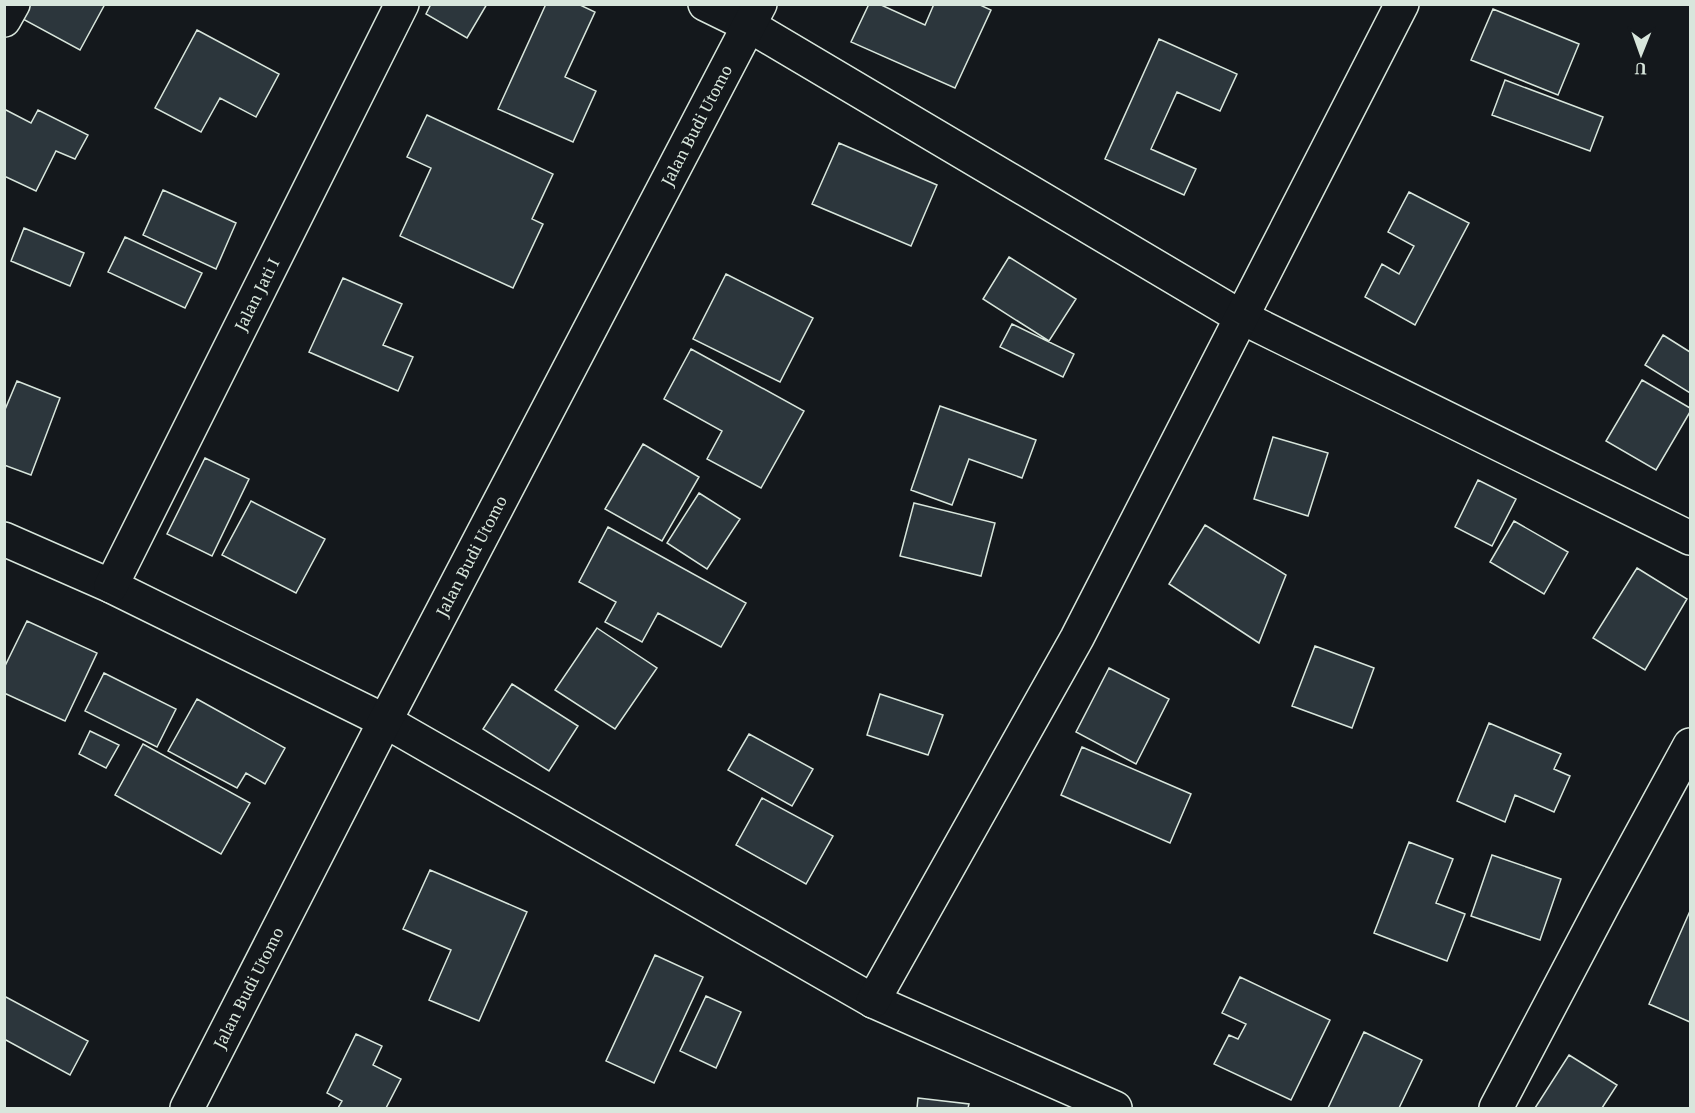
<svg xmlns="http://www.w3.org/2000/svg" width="1695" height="1113" viewBox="0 0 1695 1113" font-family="'Noto Serif',serif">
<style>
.building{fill:#2c363c;stroke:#d8e6dc;stroke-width:1.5}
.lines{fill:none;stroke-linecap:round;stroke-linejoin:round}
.minor-casing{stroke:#d8e6dc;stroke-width:36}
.primary-casing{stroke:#d8e6dc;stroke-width:36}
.minor{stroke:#14181c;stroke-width:33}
.primary{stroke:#14181c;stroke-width:33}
.labels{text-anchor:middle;stroke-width:4.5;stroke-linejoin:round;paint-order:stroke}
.street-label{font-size:16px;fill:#d8e6dc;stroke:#14181c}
</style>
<rect width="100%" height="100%" fill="#14181c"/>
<path class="building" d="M28 4H105L80 50 21 18Z
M431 4H487L467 38 426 14Z
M546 4H578L595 12 565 77 596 91 573 142 498 109Z
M869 4H879L925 25 934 4H978L991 10 955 88 851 42Z
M1493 9 1579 44 1558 95 1471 60Z
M197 30 279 74 256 117 220 98 201 132 155 108Z
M1159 39 1237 74 1220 111 1177 92 1151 149 1196 169 1184 195 1105 159Z
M1505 80 1603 117 1590 151 1492 115Z
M4 109 31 123 38 110 88 135 75 159 56 151 36 191 4 176Z
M427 115 553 174 532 219 543 224 513 288 400 236 431 168 407 157Z
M839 143 937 185 911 246 812 204Z
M163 190 236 223 216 269 143 235Z
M1409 192 1469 223 1415 325 1365 297 1382 264 1399 274 1414 246 1388 232Z
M24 228 84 253 70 286 11 261Z
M125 237 202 273 185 308 108 272Z
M1009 257 1076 299 1049 341 983 299Z
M726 274 813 318 780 382 693 339Z
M343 278 402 304 383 345 413 357 398 391 309 352Z
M1012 324 1074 354 1063 377 1000 347Z
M1663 335 1690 352V393L1645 365Z
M691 349 804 411 761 488 707 459 722 431 664 399Z
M1642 380 1690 408V412L1656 470 1606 441Z
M17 381 60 398 31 475 4 465V412Z
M940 406 1036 440 1022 478 969 459 952 505 911 490Z
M1273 437 1328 453 1308 516 1254 499Z
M643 444 699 477 662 541 605 509Z
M205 458 249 479 212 556 167 534Z
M1478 480 1516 499 1492 546 1455 527Z
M699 493 740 519 707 569 667 543Z
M251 501 325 539 296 593 222 555Z
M914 503 995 523 981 576 900 556Z
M1514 521 1568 552 1544 594 1490 562Z
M1205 525 1286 575 1259 643 1169 584Z
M608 527 746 603 721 647 658 613 642 642 605 622 616 602 579 582Z
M1637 568 1687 599 1645 670 1593 638Z
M27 621 97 653 65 721 4 693V668Z
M597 628 657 668 615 729 555 690Z
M1315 646 1374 668 1352 728 1292 706Z
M1109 668 1169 699 1136 764 1076 732Z
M104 673 176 709 157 747 85 711Z
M512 684 578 726 549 771 483 729Z
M880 694 943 715 928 755 867 735Z
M197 699 285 748 265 784 246 773 237 788 168 751Z
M1489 723 1561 754 1554 769 1570 776 1554 812 1515 795 1505 822 1457 801Z
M90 731 119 745 106 768 79 754Z
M749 734 813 769 792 806 728 770Z
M143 744 250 803 221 854 115 795Z
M1082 747 1191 794 1170 843 1061 795Z
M762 798 833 836 806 884 736 845Z
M1409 842 1453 859 1436 903 1465 914 1447 961 1374 933Z
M1492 855 1561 879 1540 940 1471 916Z
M430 870 527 912 479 1021 429 1000 451 950 403 929Z
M1690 911V1022L1649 1004Z
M655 955 703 977 654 1083 606 1061Z
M1240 977 1330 1020 1291 1100 1214 1064 1229 1035 1238 1039 1246 1024 1222 1013Z
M4 996 88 1041 70 1075 4 1039Z
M706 996 741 1012 716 1068 680 1051Z
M1364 1032 1422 1060 1399 1108H1328Z
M356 1034 382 1046 373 1065 401 1079 386 1108H338L342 1101 327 1093Z
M1569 1055 1617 1085 1602 1108H1535Z
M918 1098 969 1104 968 1108H917Z"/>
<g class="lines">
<g class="minor-casing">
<g id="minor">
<path d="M705 4 750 26 1241 317 1690 538"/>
<path d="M4 20 13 4"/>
<path d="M4 539 111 586 385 721 873 1001 1115 1108"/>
<path id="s1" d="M111 586 402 4"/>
<path d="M873 1001 1077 638 1402 4"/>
<path d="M1496 1108 1605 901 1690 745"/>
</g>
</g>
<g class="primary-casing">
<g id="primary">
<path id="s2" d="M187 1108 385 721 760 4"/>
</g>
</g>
<use href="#minor" class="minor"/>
<use href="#primary" class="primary"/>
</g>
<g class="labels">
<g class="street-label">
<text dy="6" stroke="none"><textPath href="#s2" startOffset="1107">Jalan Budi Utomo</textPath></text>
<text dy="6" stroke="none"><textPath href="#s1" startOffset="326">Jalan Jati I</textPath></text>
<text dy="6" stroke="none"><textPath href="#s2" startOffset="621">Jalan Budi Utomo</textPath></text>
<text dy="6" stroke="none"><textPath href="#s2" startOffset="135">Jalan Budi Utomo</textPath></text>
</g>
</g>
<rect width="1695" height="1113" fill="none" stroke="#d8e6dc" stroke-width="12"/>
<g transform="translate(1641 54) rotate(181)" stroke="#14181c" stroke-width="4.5" paint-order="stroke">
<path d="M0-4.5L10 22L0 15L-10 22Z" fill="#d8e6dc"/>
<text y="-9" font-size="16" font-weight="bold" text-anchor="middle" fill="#d8e6dc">U</text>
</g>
</svg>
